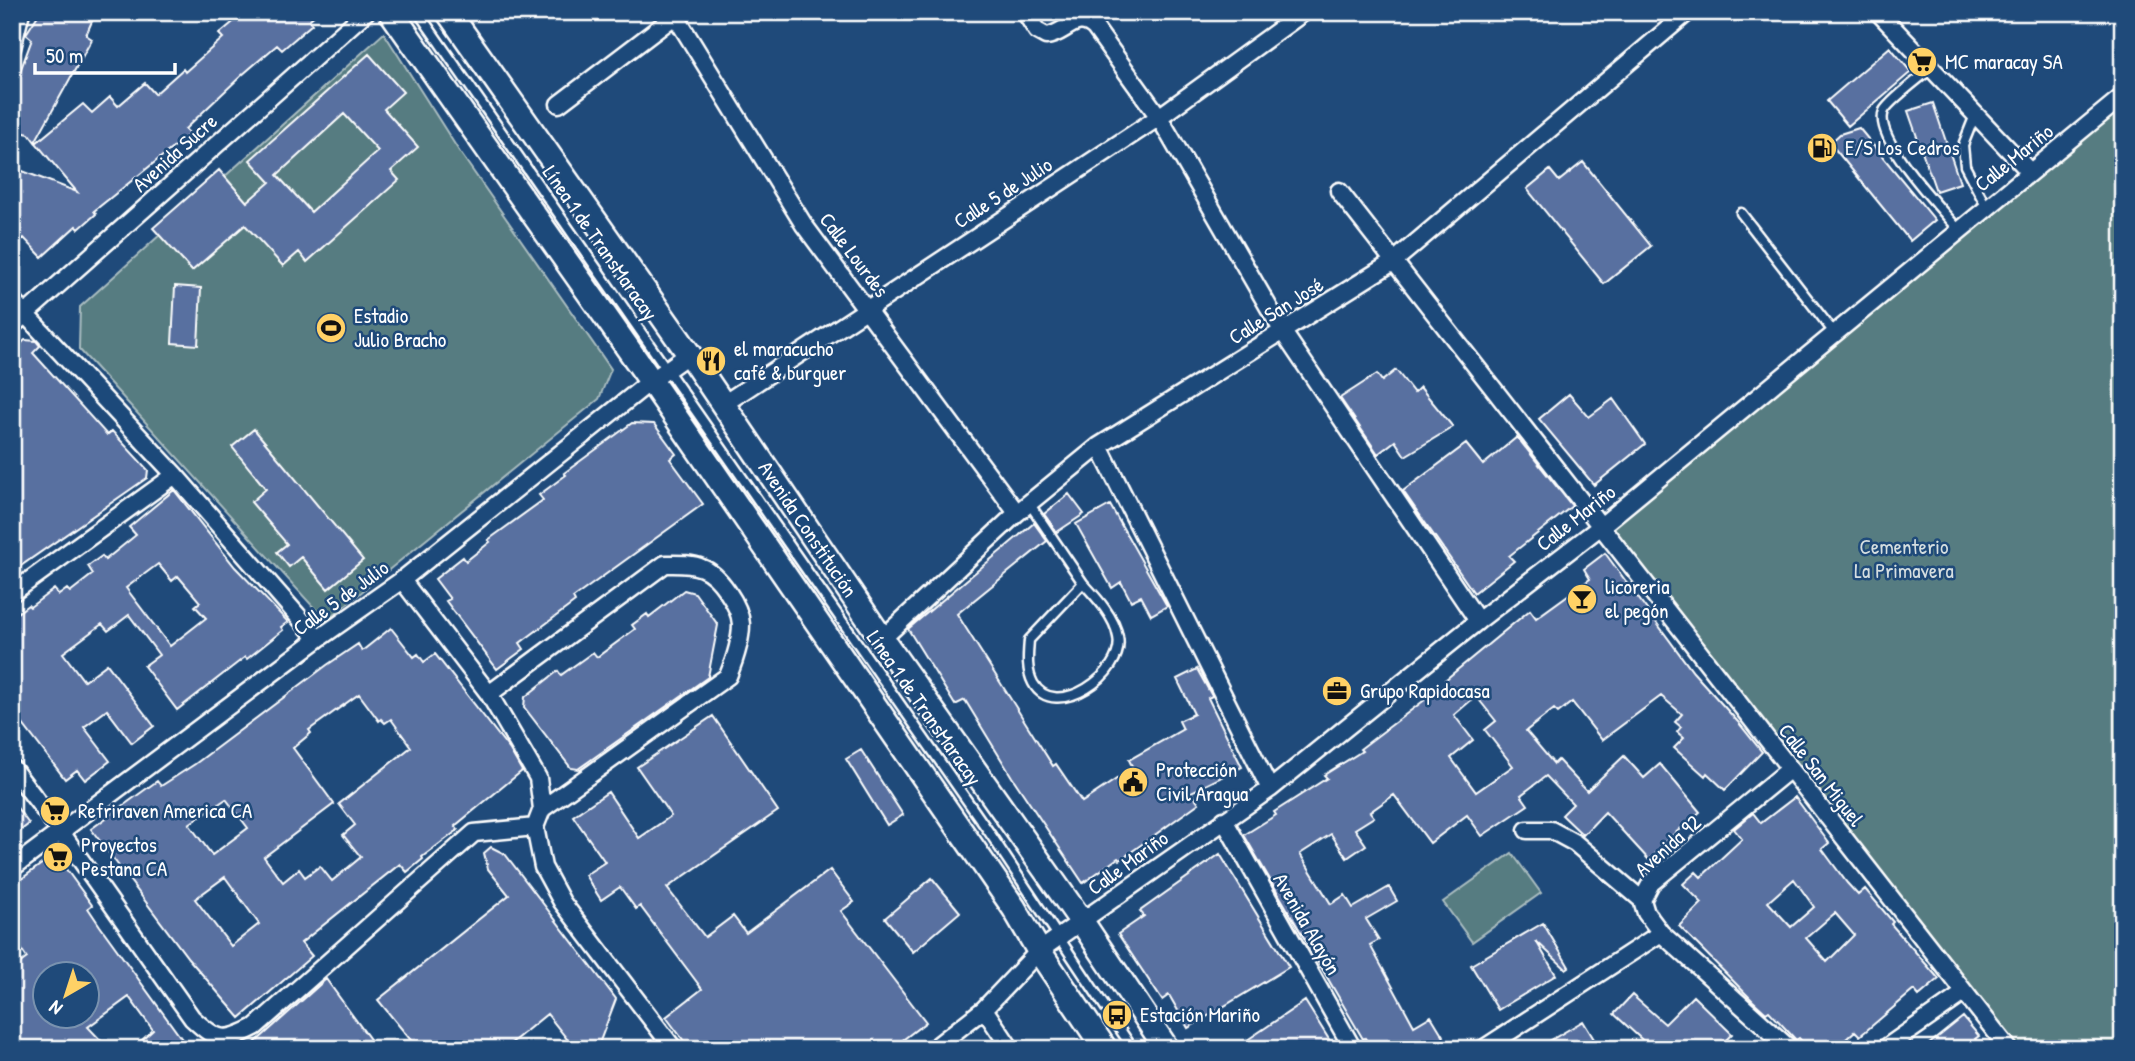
<svg xmlns="http://www.w3.org/2000/svg" width="2135" height="1061" viewBox="0 0 2135 1061" font-family="'Patrick Hand',sans-serif">
<style>
.green{fill:#567b81;stroke:#aabdc0;stroke-width:2}
.building{fill:#5870a0;stroke:#fff;stroke-width:2;fill-rule:evenodd}
.lines{fill:none;stroke-linecap:round;stroke-linejoin:round}
.lane-casing{stroke:#fff;stroke-width:13}
.street-casing{stroke:#fff;stroke-width:21}
.secondary-casing{stroke:#fff;stroke-width:28}
.lane{stroke:#1f4a7a;stroke-width:8}
.street{stroke:#1f4a7a;stroke-width:16}
.secondary{stroke:#1f4a7a;stroke-width:23}
.labels{text-anchor:middle;stroke-width:5;stroke-linejoin:round;paint-order:stroke}
.poi-label{font-size:21px;fill:#fff;stroke:#1f4a7a;text-anchor:start}
.street-label{font-size:21px;fill:#fff;stroke:#1f4a7a}
.park-label{font-size:21px;fill:#d5dee0;stroke:#1f4a7a}
</style>
<rect width="100%" height="100%" fill="#1f4a7a"/>
<filter id="ink" filterUnits="userSpaceOnUse"><feTurbulence type="fractalNoise" baseFrequency=".0143" numOctaves="2"/><feDisplacementMap in="SourceGraphic" scale="14" xChannelSelector="R" yChannelSelector="G"/><feConvolveMatrix kernelMatrix="1 2 1 2 8 2 1 2 1" color-interpolation-filters="sRGB"/></filter>
<g filter="url(#ink)">
<path class="green" d="M384 33 459 151 611 369 599 399 326 621 79 349 80 307Z
M2123 96V1049H2013L1600 527Z
M1512 853 1541 893 1472 942 1443 902Z"/>
<path class="building" d="M40 12H96L86 35 92 39 35 142 29 134 12 130V93L32 39 26 34Z
M245 12H318L309 20 312 24 282 50 277 45 241 76 185 129 190 134 94 211 96 214 79 229 76 226 42 257 24 238 12 248V167L77 192 36 143 83 104 92 113 110 97 118 106 145 83 155 94 183 69 185 72 223 38 219 34Z
M1890 47 1911 72 1848 126 1827 101Z
M369 54 403 92 384 109 418 147 391 171 399 180 307 262 299 252 283 266 245 225 192 271 153 228 219 170 247 202 270 182 250 160ZM344 114 378 151 311 212 277 175Z
M1933 103 1960 183 1936 191 1908 111Z
M1859 128 1935 220 1910 241 1830 143 1840 134Z
M1583 162 1651 246 1604 284 1527 189 1550 170 1559 181Z
M175 286 201 288 198 345 172 343Z
M25 340 36 341 40 346 33 353 107 435 112 431 148 470 147 478 12 572V352Z
M1396 370 1414 393 1420 387 1453 427 1405 456 1395 441 1378 454 1340 398 1377 374 1382 381Z
M1569 394 1589 417 1613 399 1645 444 1594 485 1539 419Z
M632 423 654 424 676 454 670 459 703 504 573 598 575 602 520 643 524 649 497 669 446 601 450 599 435 579 463 557 466 561 490 542 488 540 543 500 539 495 566 475 564 473Z
M254 429 363 560 328 589 301 557 289 567 277 552 287 544 251 502 266 489 232 447Z
M1517 437 1572 506 1509 556 1514 561 1474 593 1403 491 1466 444 1483 465Z
M174 490 235 567 288 622 281 627 283 630 247 659 245 657 177 710 144 666 159 655 129 615 108 631 102 624 63 653 84 681 107 664 154 726 132 743 107 710 84 727 110 761 85 780 77 770 65 779 12 710V617L28 605 30 607 54 589 59 595 67 589 70 592 93 574 88 566 102 556 105 560 136 535 129 527ZM158 564 172 581 178 576 200 602 195 606 206 618 170 646 126 588Z
M1069 494 1084 514 1057 532 1044 514Z
M1110 505 1167 606 1151 615 1141 596 1131 601 1121 582 1112 588 1076 524Z
M1034 523 1047 541 957 614 1053 766 1056 764 1082 802 1133 768 1129 760 1183 729 1179 721 1194 714 1177 679 1197 669 1212 696 1208 698 1242 767 1191 792 1199 803 1120 860 1118 858 1083 883 1012 777 965 700 955 705 908 629Z
M1605 553 1693 672 1738 722 1762 752 1725 790 1707 773 1705 776 1674 748 1684 738 1677 732 1681 727 1675 722 1682 714 1661 696 1602 740 1572 702 1558 713 1554 709 1526 731 1554 764 1558 760 1587 791 1624 756 1644 778 1660 764 1700 812 1666 841 1667 843 1649 860 1605 812 1583 835 1562 815 1573 804 1546 776 1521 795 1528 805 1482 836 1467 815 1430 843 1394 795 1370 812 1374 817 1355 829 1366 845 1347 858 1331 834 1300 854 1331 904 1345 895 1353 908 1389 887 1397 901 1366 919 1379 940 1370 945 1414 1026 1431 1016 1451 1049H1372L1365 1038 1363 1039 1244 835 1276 815 1274 812 1327 778 1324 775 1362 751 1360 749 1447 683 1445 680 1530 610 1536 618 1590 579 1584 569ZM1476 696 1496 721 1485 730 1513 766 1476 792 1451 758 1473 740 1454 715Z
M684 590 695 593 718 625 708 677 578 769 571 768 524 707 525 697 558 671 561 675 593 652 597 657 635 629 632 625 647 614 649 617Z
M391 628 414 657 418 654 424 662 435 654 510 750 522 771 455 826 458 830 422 857 423 859 407 872 400 864 301 943 312 956 240 1018 188 958 91 829 157 781 161 786 195 764 327 665 358 644 362 651ZM359 694 379 721 381 719 385 723 391 719 411 747 339 804 355 825 343 835 361 857 332 881 320 866 305 877 299 869 283 882 264 857 334 804 293 748 311 733 309 730ZM226 799 248 828 212 855 189 824ZM225 877 259 924 231 946 195 899Z
M713 716 778 811 667 888 705 937 733 916 746 933 830 870 854 902 841 911 926 1022 891 1049H690L666 1017 702 989 640 906 636 909 620 887 601 900 585 875 605 862 573 816 608 792 639 838 671 816 637 767Z
M861 750 903 815 887 825 846 759Z
M1795 797 1829 843 1822 849 1847 883 1858 895 1865 889 1893 922 1891 924 1939 979 1919 996 1914 990 1860 1036 1855 1031 1835 1049H1809L1799 1038 1796 1040 1769 1011 1766 1013 1753 1001 1679 926 1702 903 1683 884 1696 872 1701 877 1742 839 1734 829 1753 813 1761 823ZM1794 879 1814 907 1791 927 1768 902ZM1835 913 1854 935 1827 962 1806 938Z
M12 801 29 824 12 837Z
M491 847 505 854 616 999 597 1049H575L547 1014 504 1049H418L378 1000 509 895 488 869 484 853Z
M55 854 92 905 88 908 100 926 189 1049H132L153 1030 129 997 88 1027 109 1049H12V969L27 958 12 935V886ZM46 974H88V1016H46Z
M1220 854 1289 967 1188 1028 1169 995 1162 1000 1118 934 1144 916 1140 911Z
M932 878 960 912 913 952 885 918Z
M1543 923 1569 967 1566 969 1536 941 1556 975 1498 1010 1471 965Z
M326 979 377 1049H248Z
M1632 995 1665 1024 1693 996 1732 1034 1717 1049H1652L1614 1014Z
M1305 1001 1335 1049H1234Z
M1963 1017 1979 1036 1975 1039 1983 1049H1923Z
M1583 1021 1600 1049H1536Z"/>
<g class="lines">
<g class="lane-casing">
<path id="lane" d="M418 12 989 832 1133 1049
M1932 68C1922 76 1888 102 1884 111 1872 138 1942 210 1960 231
M1975 115 1963 145 1965 166 1987 208
M1741 213 1835 334
M1029 503 1083 583
M1083 583C1096 597 1115 617 1118 637 1126 674 1054 722 1033 683 1026 670 1028 654 1029 640Z"/>
</g>
<g class="street-casing">
<path id="street" d="M673 12 804 225 1017 513
M1025 12 1037 31 1046 36C1065 35 1076 10 1095 28L1159 117 1283 332 1478 621
M1878 12 2030 172
M12 48 21 12
M559 104 680 12
M1339 191 2009 1049
M12 300 175 475 318 639
M12 326 366 12
M722 405 1159 117 1304 12
M1099 446 1270 789
M402 580 489 694 538 778 542 809
M12 593 175 475
M882 639 1017 513 1099 446 1393 262 1688 12
M489 694 665 564C677 564 691 563 702 568 719 574 740 606 741 624 741 642 735 659 728 676L542 809 535 827 543 867 562 902 674 1049
M12 768 61 832 192 1018C218 1042 224 1043 255 1027L474 833 535 827
M1790 769 1651 883 1642 900 1646 913 1661 933 1790 1049
M1224 820 1353 1049
M1527 830H1551L1575 843 1642 900
M12 868 318 639 402 580 651 381 689 354
M984 1009 1011 1049
M933 1049 984 1009 1039 951 1270 789 1478 621 1600 527 2123 96
M1483 1049 1661 933
M1884 1049 1964 993"/>
</g>
<g class="secondary-casing">
<g id="secondary">
<path d="M391 12 651 381 1014 908 1039 951 1105 1049"/>
<path id="s1" d="M448 12 689 354 882 639 1082 922 1167 1049"/>
</g>
</g>
<use href="#lane" class="lane"/>
<use href="#street" class="street"/>
<use href="#secondary" class="secondary"/>
</g>
</g>
<defs>
<g id="supermarket-disc" transform="scale(1.575)"><circle r="9.5" fill="#ffd166" stroke="#1f4a7a"/><path d="M-6-5.5h2.5l.6 2H6L4.5 2H-2.5L-4.4-4H-6ZM-1.5 3.2a1.3 1.3 0 1 0 .1 0ZM3 3.2a1.3 1.3 0 1 0 .1 0Z" fill="#111"/></g>
<g id="fuel-disc" transform="scale(1.575)"><circle r="9.5" fill="#ffd166" stroke="#1f4a7a"/><path d="M-5.5-6h7V0h2V4h1.3V-2.5L3-4.5l.8-.8L6-3V5H2.5V1h-1V6h-7ZM-4.2-4.7v3.2H.2V-4.7Z" fill="#111"/></g>
<g id="stadium-disc" transform="scale(1.575)"><circle r="9.5" fill="#ffd166" stroke="#1f4a7a"/><path d="M0-5a6.5 5 0 1 0 0 10a6.5 5 0 1 0 0-10ZM-3.5-1.8h7v3.6h-7Z" fill="#111"/></g>
<g id="restaurant-disc" transform="scale(1.575)"><circle r="9.5" fill="#ffd166" stroke="#1f4a7a"/><path d="M-5-6h1v4h1v-4h1v4h1v-4h1v5L-1.5 .5V6h-2V.5L-5-1ZM5-6V6H3V1.5H1.5Q1.5-4 5-6Z" fill="#111"/></g>
<g id="bar-disc" transform="scale(1.575)"><circle r="9.5" fill="#ffd166" stroke="#1f4a7a"/><path d="M-6-5H6L.8 .8V4.5H3.5V6h-7V4.5H-.8V.8Z" fill="#111"/></g>
<g id="office-disc" transform="scale(1.575)"><circle r="9.5" fill="#ffd166" stroke="#1f4a7a"/><path d="M-6-3h4V-5.5h4V-3h4V5H-6ZM-1-4.5V-3h2v-1.5ZM-6 0V1H6V0Z" fill="#111"/></g>
<g id="civic-disc" transform="scale(1.575)"><circle r="9.5" fill="#ffd166" stroke="#1f4a7a"/><path d="M-.6-6.5H3V-4.5H.6V-3L4-1V1h2V6H-6V1h2V-1L-.6-3ZM-1.2 2.5V6h2.4V2.5Z" fill="#111"/></g>
<g id="bus-disc" transform="scale(1.575)"><circle r="9.5" fill="#ffd166" stroke="#1f4a7a"/><path d="M-5-6H5V4H4V6H2V4H-2V6H-4V4H-5ZM-3.5-4V0h7V-4ZM-3.5 1.2v1.5H-2V1.2ZM2 1.2v1.5H3.5V1.2Z" fill="#111"/></g>
</defs>
<g fill-rule="evenodd">
<use href="#supermarket-disc" x="1922" y="62"/>
<use href="#fuel-disc" x="1822" y="148"/>
<use href="#stadium-disc" x="331" y="328"/>
<use href="#restaurant-disc" x="711" y="361"/>
<use href="#bar-disc" x="1582" y="599"/>
<use href="#office-disc" x="1337" y="691"/>
<use href="#civic-disc" x="1133" y="782"/>
<use href="#supermarket-disc" x="55" y="811"/>
<use href="#supermarket-disc" x="58" y="857"/>
<use href="#bus-disc" x="1117" y="1015"/>
</g>
<g class="labels">
<g class="poi-label">
<text x="1945" y="69">MC maracay SA</text>
<text x="1845" y="155">E/S Los Cedros</text>
<text x="354" y="323">Estadio<tspan x="354" dy="24">Julio Bracho</tspan></text>
<text x="734" y="356">el maracucho<tspan x="734" dy="24">café &amp; burguer</tspan></text>
<text x="1605" y="594">licoreria<tspan x="1605" dy="24">el pegón</tspan></text>
<text x="1360" y="698">Grupo Rapidocasa</text>
<text x="1156" y="777">Protección<tspan x="1156" dy="24">Civil Aragua</tspan></text>
<text x="78" y="818">Refriraven America CA</text>
<text x="81" y="852">Proyectos<tspan x="81" dy="24">Pestana CA</tspan></text>
<text x="1140" y="1022">Estación Mariño</text>
</g>
<g class="street-label">
<text transform="translate(175 153) rotate(-42)" y="7">Avenida Sucre</text>
<text transform="translate(2014 158) rotate(-39)" y="7">Calle Mariño</text>
<text transform="translate(1003 193) rotate(-33)" y="7">Calle 5 de Julio</text>
<text transform="translate(600 243) rotate(55)" y="7">Línea 1 de TransMaracay</text>
<text transform="translate(854 255) rotate(53)" y="7">Calle Lourdes</text>
<text transform="translate(1276 311) rotate(-32)" y="7">Calle San José</text>
<text transform="translate(1576 518) rotate(-38)" y="7">Calle Mariño</text>
<text dy="7" stroke="none"><textPath href="#s1" startOffset="630">Avenida Constitución</textPath></text>
<text transform="translate(341 598) rotate(-36)" y="7">Calle 5 de Julio</text>
<text transform="translate(924 708) rotate(55)" y="7">Línea 1 de TransMaracay</text>
<text transform="translate(1821 775) rotate(52)" y="7">Calle San Miguel</text>
<text transform="translate(1668 846) rotate(-42)" y="7">Avenida 92</text>
<text transform="translate(1128 863) rotate(-36)" y="7">Calle Mariño</text>
<text transform="translate(1307 924) rotate(60)" y="7">Avenida Alayón</text>
</g>
<g class="park-label">
<text x="1904" y="554">Cementerio<tspan x="1904" dy="24">La Primavera</tspan></text>
</g>
</g>
<rect width="2135" height="1061" fill="none" stroke="#1f4a7a" stroke-width="42"/>
<rect x="21" y="21" width="2093" height="1019" fill="none" stroke="#fff" stroke-width="2.5" filter="url(#ink)"/>
<g transform="translate(66 995) rotate(219)"><circle r="33" fill="#1f4a7a" stroke="#7992af" stroke-width="2"/>
<path d="M0-5L12 26L0 18L-12 26Z" fill="#ffd166"/>
<text y="-10" font-size="19" font-weight="bold" text-anchor="middle" fill="#ffffff">N</text>
</g>
<path d="M35 63v10h140v-10" fill="none" stroke="#ffffff" stroke-width="3.5"/>
<text x="46" y="63" font-size="21" fill="#ffffff" stroke="#1f4a7a" stroke-width="5" paint-order="stroke">50 m</text>
</svg>
